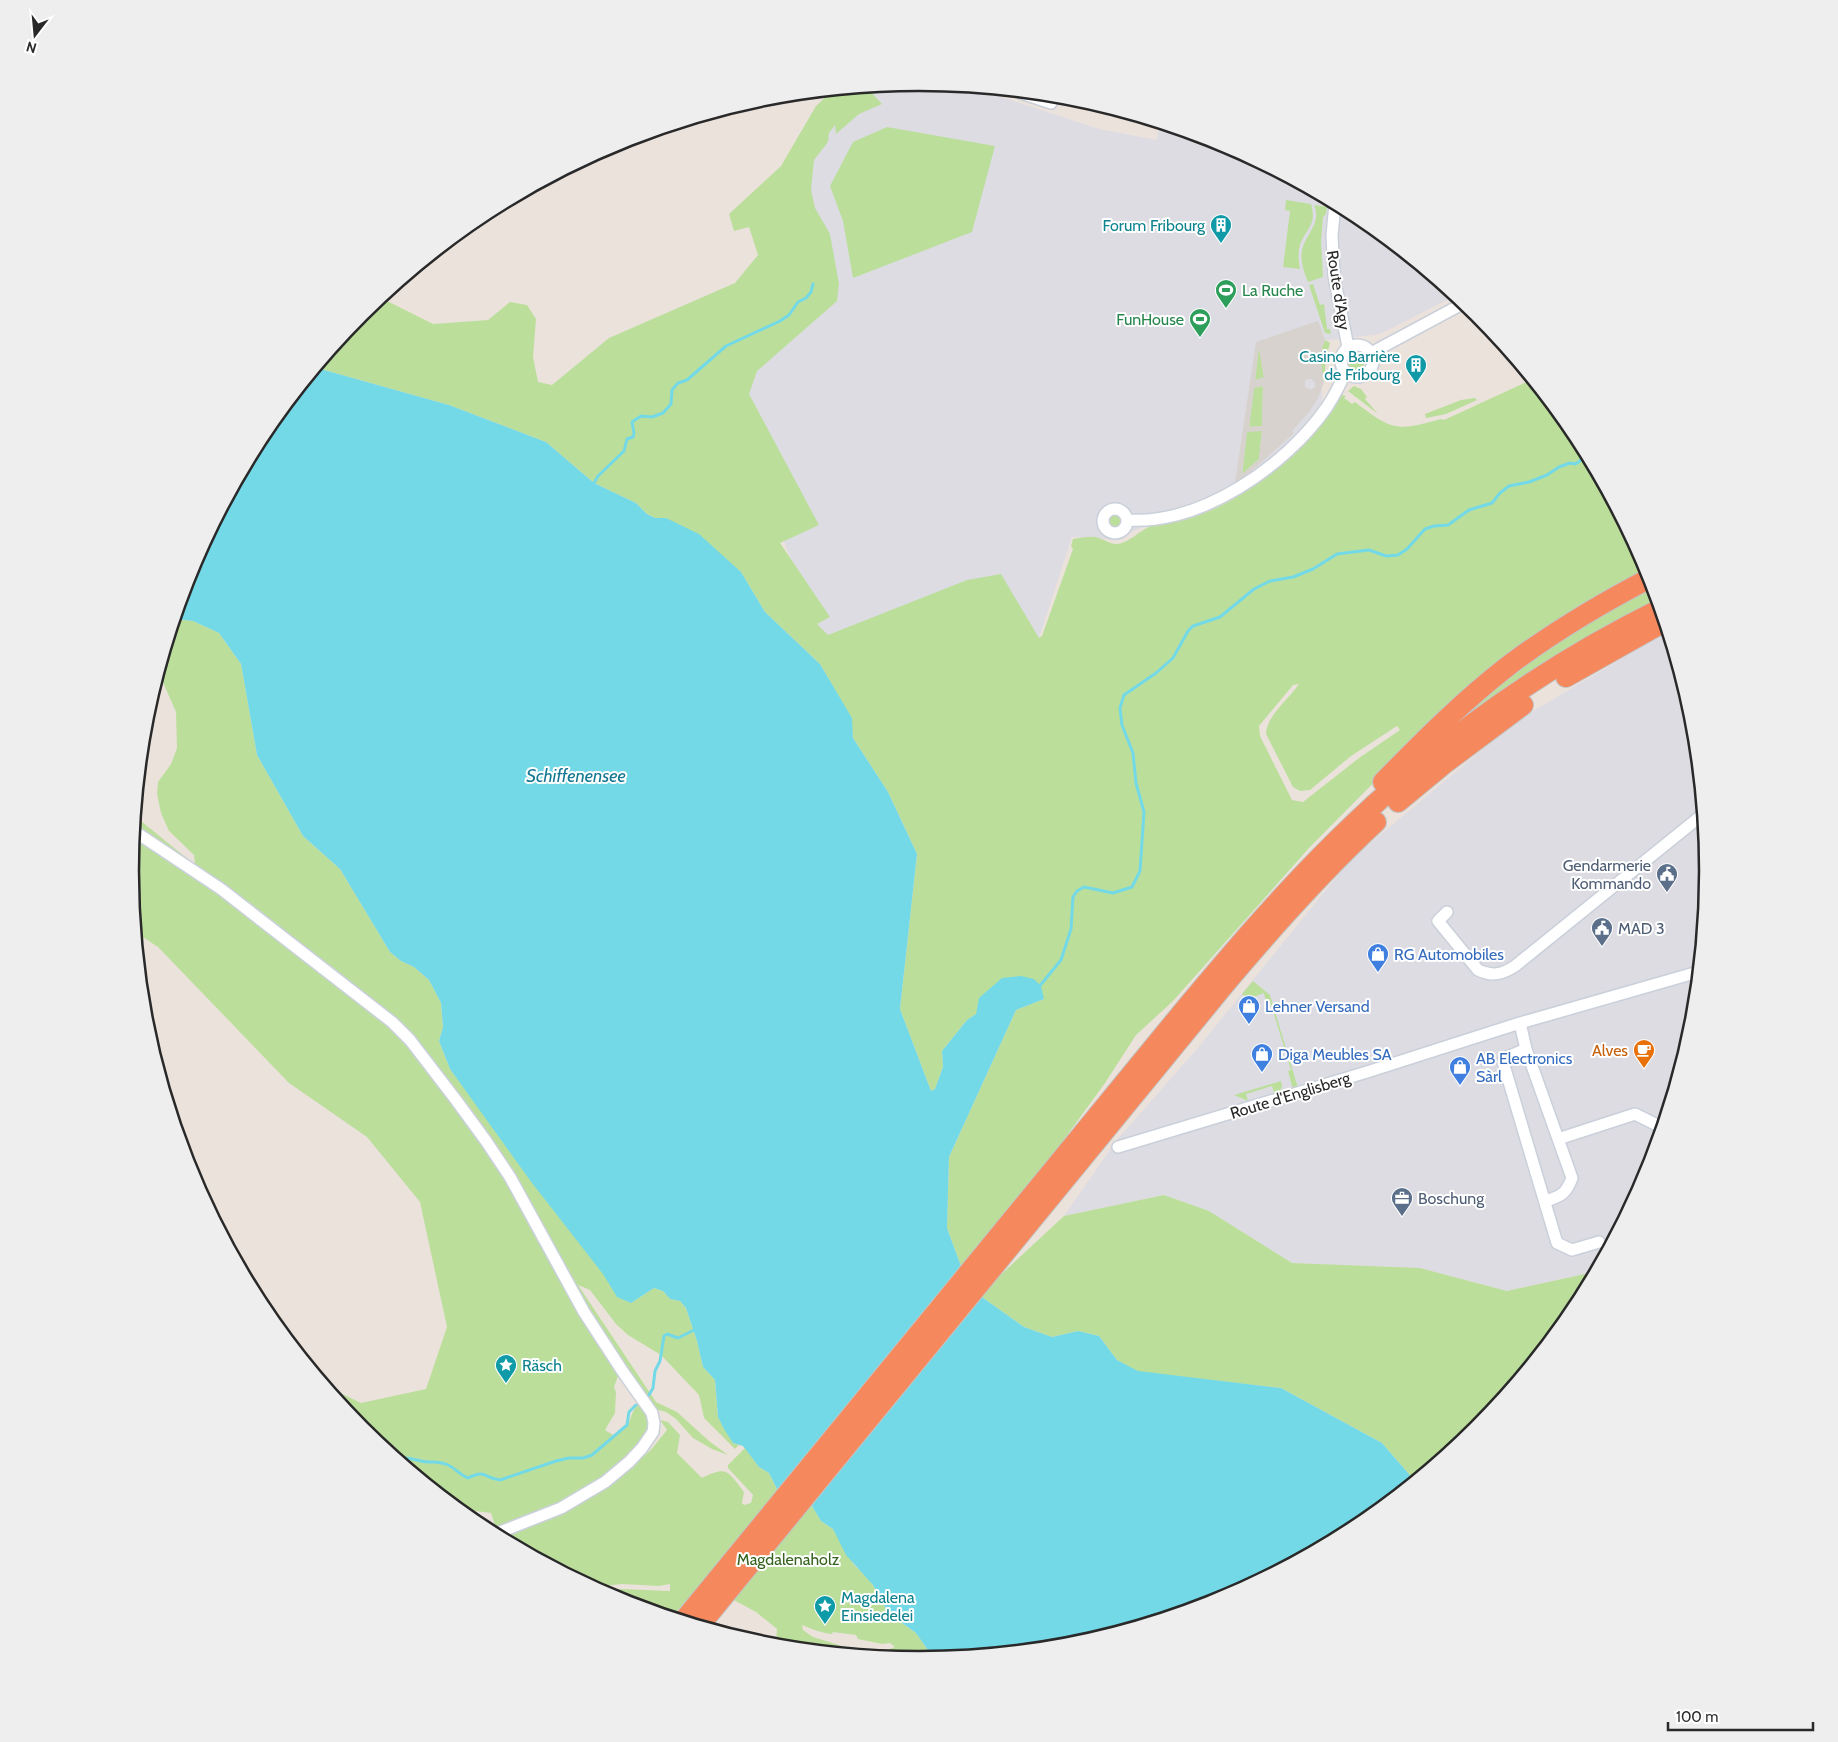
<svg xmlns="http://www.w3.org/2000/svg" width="1838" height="1742" viewBox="0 0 1838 1742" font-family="Cabin,sans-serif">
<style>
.industrial{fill:#dddce3}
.green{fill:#bbdf9b;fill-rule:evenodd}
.plaza{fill:#d7d2ce;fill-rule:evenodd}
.water{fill:#74d9e7}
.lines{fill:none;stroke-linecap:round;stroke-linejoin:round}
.stream{stroke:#74d9e7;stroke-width:3}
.street-casing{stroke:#cad0da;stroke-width:14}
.highway-casing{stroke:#c3c3c3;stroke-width:22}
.street{stroke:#fff;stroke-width:11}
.highway{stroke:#f5895d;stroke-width:20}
.labels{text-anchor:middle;stroke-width:4;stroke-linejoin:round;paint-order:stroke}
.culture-label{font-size:16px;fill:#0d838f;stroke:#fff;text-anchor:end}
.leisure-label{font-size:16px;fill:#27864d;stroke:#fff;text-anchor:start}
.street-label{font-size:16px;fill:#292929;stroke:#fff}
.service-label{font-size:16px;fill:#4e5e75;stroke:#fff;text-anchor:start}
.shop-label{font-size:16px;fill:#366cbe;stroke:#fff;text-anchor:start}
.food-label{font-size:16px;fill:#c56008;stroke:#fff;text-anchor:end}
.park-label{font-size:16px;fill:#35621e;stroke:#fff}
.water-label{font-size:18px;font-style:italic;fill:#157892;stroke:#fff}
.rim{fill:none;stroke:#292929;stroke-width:2.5}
</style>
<rect width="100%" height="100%" fill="#ebe2dc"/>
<path class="industrial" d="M919 83 974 88 1099 129 1157 140 1159 126 1171 128 1221 143 1357 216 1455 296 1380 334 1321 341 1322 402 1289 446 1232 490 1115 539 1072 537 1039 638 822 640 729 399 802 154 863 88Z
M1667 632 1692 717 1707 871 1692 1025 1647 1173 1594 1272 1507 1291 1420 1268 1292 1263 1209 1211 1164 1195 1064 1216 1116 1141 1197 1049 1351 859 1518 720Z"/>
<path class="green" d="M867 88 882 104 859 114 836 134 835 125 829 133 828 142 814 160 811 190 815 208 830 234 839 284 837 301 757 371 749 394 819 525 780 543 830 617 817 624 828 635 967 580 1001 574 1039 638 1042 636 1073 549 1071 546 1073 539C1080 538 1088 536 1096 537 1104 539 1109 544 1117 544 1130 543 1140 529 1154 525 1164 523 1174 523 1184 520 1232 507 1290 465 1320 426 1328 416 1334 405 1342 395L1346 396 1344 398 1352 404 1355 402C1392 430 1395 432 1441 419L1444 420 1531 380 1575 433 1648 570 1658 602 1478 709 1409 747 1309 848 1173 1001 1136 1035 1105 1083 1044 1167 962 1269 947 1228 949 1157 1016 1010 1044 999 976 1014 967 1020 942 1051 943 1067 935 1089 931 1091 900 1009 917 854 888 792 853 738 851 718 820 664 765 612 741 572 666 518H655L647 514 636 503 594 483 546 442 449 405 317 368 362 313 381 298 433 324 488 320 510 302 527 305 536 319 533 357 538 382 552 385 609 338 735 283 758 255 749 227 734 231 729 214 781 166 816 106 832 91ZM1299 684C1288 700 1267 715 1266 734L1293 787 1300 791 1310 790 1351 756 1397 726 1400 730 1359 758 1303 802 1292 800 1260 736 1259 726 1293 685Z
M887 127 995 146 972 232 853 278 843 221 830 186 853 142Z
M1286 200 1311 204C1318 227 1303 230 1299 249 1298 256 1299 263 1300 269L1283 267 1290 211 1285 210Z
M1314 205 1327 207 1326 214 1323 217 1321 242 1323 277 1308 282C1304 272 1300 261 1302 250 1306 233 1322 224 1314 205Z
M1313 284 1320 305 1324 304 1327 329H1330L1331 334 1325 333 1309 285Z
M1325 340 1330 343 1326 357 1324 382 1321 375V362L1324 354 1322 347Z
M1259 346 1264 378 1255 380Z
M1347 361a9 9 0 1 1 18 0a9 9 0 1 1-18 0Z
M1263 386 1262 426 1249 427 1254 388Z
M1354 386 1361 389 1367 397 1365 399 1378 414 1348 391Z
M1475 398 1477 400 1446 414 1426 418 1425 414 1461 400Z
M1247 431H1262L1259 459 1242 475Z
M1107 521a8 8 0 1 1 16 0a8 8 0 1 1-16 0Z
M176 619 193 621 219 633 241 664 257 755 303 836 340 869 390 952 401 961 414 967 429 980 441 1003 443 1027 439 1041 450 1069 604 1274 617 1296 631 1303 654 1288 663 1291 670 1299 680 1301 686 1308 697 1341 703 1367 715 1380 718 1417 733 1443 739 1445 735 1449 704 1418 699 1395 661 1355 628 1335 616 1324 590 1290 578 1285 656 1402 677 1412 709 1441 728 1455 712 1449 693 1438 676 1419 666 1412 655 1409 589 1313 523 1192 394 1019 195 864 194 855 169 831 161 813 157 794 158 782 171 764 177 748 176 712 159 673Z
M136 817 189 860 188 862 135 827Z
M134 835 185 872 217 892 406 1040 483 1142 512 1188 619 1373 614 1387 616 1392 615 1413 605 1430 613 1435C635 1428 626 1415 640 1403L647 1413 649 1424 647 1433 642 1443 602 1479 558 1506 491 1532 485 1529 495 1525 491 1513 460 1509 361 1428 326 1386 361 1403 426 1389 447 1327 420 1202 367 1137 289 1083 158 947 137 933 131 871Z
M1253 981 1270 995 1298 1088 1295 1089 1292 1086 1288 1071 1291 1070 1270 1001 1266 1002 1264 993 1248 999 1242 994Z
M1281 1081 1282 1086 1280 1092 1274 1093 1272 1086 1246 1094 1248 1101 1234 1095Z
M1164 1195 1209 1211 1292 1263 1420 1268 1507 1291 1594 1272 1574 1309 1476 1429 1414 1480 1382 1443 1281 1388 1138 1372 1117 1360 1099 1336 1078 1331 1052 1337 1024 1327 979 1295 1064 1216Z
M660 1420 668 1422 680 1435 677 1453 702 1478C727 1466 727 1470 744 1492L742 1503 744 1505 751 1503 753 1495 728 1468V1465L745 1448 759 1467 769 1473 777 1489 812 1506 821 1521 833 1529 854 1565 863 1573 873 1585 885 1607 898 1620 916 1633 934 1658 919 1659 776 1645 777 1629 756 1612 732 1599 697 1589 672 1616 617 1599 607 1594 610 1590 621 1589 670 1591V1584L659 1586 622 1584 594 1587 498 1536 603 1488 650 1451 667 1430ZM802 1625C812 1629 821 1633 832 1634L833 1632 856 1635 858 1639 882 1644 890 1643 895 1647 882 1652 845 1647 813 1637 803 1630Z"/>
<path class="plaza" d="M1318 321 1325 340 1322 347 1324 354 1321 362 1324 382 1318 398 1310 411 1292 431 1294 433 1237 484 1235 482 1256 342ZM1259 348 1264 377 1255 380ZM1308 379H1312L1315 383V387L1311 390 1305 387V381ZM1263 386 1262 426 1249 427 1254 388ZM1262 431 1259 459 1242 474 1247 432Z"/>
<path class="water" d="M317 368 449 405 546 442 594 483 636 503 647 514 655 518H666L699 534 741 572 765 612 820 664 852 718 853 738 888 792 917 854 900 1009 931 1091 935 1089 943 1067 942 1051 967 1020 976 1014 979 998 1002 978 1021 976 1034 979 1041 986 1044 999 1016 1010 949 1157 947 1228 962 1269 979 1295 1024 1327 1052 1337 1078 1331 1099 1336 1117 1360 1138 1371 1281 1388 1382 1443 1414 1480 1357 1527 1220 1600 1073 1644 934 1658 932 1656 916 1633 898 1620 885 1607 873 1585 846 1555 833 1529 821 1521 812 1506 800 1500 783 1495 777 1489 769 1473 759 1467 743 1446 733 1443 724 1429 718 1417 715 1380 703 1367 697 1341 686 1308 680 1301 670 1299 663 1291 654 1288 631 1303 617 1297 603 1274 532 1183 450 1069 439 1041 443 1027 441 1003 429 980 414 967 401 961 390 952 340 869 303 836 257 755 241 664 219 633 193 621 176 619 191 569 264 433Z"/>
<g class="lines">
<path class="stream" d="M594 483 598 476 624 451 627 439 633 437 634 433 632 422 641 416 652 417 663 413 671 404 672 390 678 383 687 380 726 346 780 321 789 315 798 302 806 298 811 292 813 284
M1038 988 1061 960 1071 929 1073 897 1077 891 1084 887 1113 893 1132 887 1140 871 1144 812 1136 783 1133 753 1122 725 1120 708 1124 695 1156 673 1173 658 1188 631 1193 626 1220 617 1254 589 1270 581 1293 577 1313 569 1337 554 1369 550 1386 556 1398 555 1407 549 1425 529 1434 526 1448 525 1469 510 1492 503 1500 493 1509 486 1529 482 1547 475 1559 467 1570 463 1575 464 1580 461 1584 451
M649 1395 653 1388 655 1371 660 1361 664 1336 667 1334 678 1338 694 1330
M397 1458C406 1457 412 1459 421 1461 430 1463 440 1461 448 1465 457 1469 458 1474 468 1478 487 1469 483 1478 500 1480L556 1461 569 1458H583L592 1455 627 1425 629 1412 636 1405"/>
<g class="street-casing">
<path id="street" d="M1021 93 1051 103 1055 96
M1335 204 1332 235 1334 276 1348 347
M1341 361a16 16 0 1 1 32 0a16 16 0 1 1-32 0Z
M1371 353 1464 303
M1103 521a12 12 0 1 1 24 0a12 12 0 1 1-24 0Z
M1127 520C1201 525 1286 466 1327 407 1334 396 1340 385 1345 373
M134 831 221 889 392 1022 410 1040 456 1100 486 1141 510 1177 584 1312 623 1372 652 1413 654 1423 653 1432 642 1448 629 1462 605 1482 561 1508 495 1534
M1447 912 1438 921 1478 970C1492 977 1503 974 1515 966L1702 815
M1520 1023 1526 1049 1572 1178C1566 1194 1561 1196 1546 1201
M1526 1049 1505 1058 1503 1062 1557 1243 1572 1250 1599 1242
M1558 1139 1635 1114 1661 1127
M1118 1147 1367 1072 1520 1023 1698 972"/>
</g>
<g class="highway-casing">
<path id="highway" d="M1566 677 1664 622
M1383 782C1423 741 1463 701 1508 666 1553 632 1600 604 1650 578
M1398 802 1444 764 1523 705
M684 1620 1180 1015C1230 955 1281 895 1337 840 1431 747 1541 668 1660 609
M700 1625 1225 984C1273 927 1322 872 1376 822"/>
</g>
<use href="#street" class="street"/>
<use href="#highway" class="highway"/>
</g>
<defs>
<g id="building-pin" transform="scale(1.125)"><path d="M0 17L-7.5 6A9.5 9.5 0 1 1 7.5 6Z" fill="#0f9aa8" stroke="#fff"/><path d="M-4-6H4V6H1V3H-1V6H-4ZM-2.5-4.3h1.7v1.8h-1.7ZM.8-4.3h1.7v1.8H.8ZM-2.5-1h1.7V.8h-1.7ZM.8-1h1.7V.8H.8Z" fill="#fff"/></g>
<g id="stadium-pin" transform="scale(1.125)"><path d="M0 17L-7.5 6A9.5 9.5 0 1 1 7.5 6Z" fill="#2e9e5b" stroke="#fff"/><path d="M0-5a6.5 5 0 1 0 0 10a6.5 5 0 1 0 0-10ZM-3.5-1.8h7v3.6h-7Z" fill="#fff"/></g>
<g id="civic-pin" transform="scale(1.125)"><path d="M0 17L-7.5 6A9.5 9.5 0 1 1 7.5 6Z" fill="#5c6f8a" stroke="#fff"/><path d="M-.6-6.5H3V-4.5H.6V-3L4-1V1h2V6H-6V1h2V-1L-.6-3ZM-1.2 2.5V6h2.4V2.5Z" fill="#fff"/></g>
<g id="shop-pin" transform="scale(1.125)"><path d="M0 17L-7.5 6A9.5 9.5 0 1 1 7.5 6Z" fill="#3f7fe0" stroke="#fff"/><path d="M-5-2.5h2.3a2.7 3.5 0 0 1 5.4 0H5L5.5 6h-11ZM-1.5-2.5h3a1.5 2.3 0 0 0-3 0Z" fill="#fff"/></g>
<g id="cafe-pin" transform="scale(1.125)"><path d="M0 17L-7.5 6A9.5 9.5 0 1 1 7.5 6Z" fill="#e8710a" stroke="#fff"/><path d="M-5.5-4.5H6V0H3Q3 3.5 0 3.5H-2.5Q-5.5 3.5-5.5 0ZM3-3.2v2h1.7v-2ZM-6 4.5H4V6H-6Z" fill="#fff"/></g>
<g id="office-pin" transform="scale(1.125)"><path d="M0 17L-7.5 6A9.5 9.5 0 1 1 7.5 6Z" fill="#5c6f8a" stroke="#fff"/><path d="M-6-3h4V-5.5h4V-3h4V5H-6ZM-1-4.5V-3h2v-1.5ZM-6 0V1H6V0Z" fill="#fff"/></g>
<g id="sight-pin" transform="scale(1.125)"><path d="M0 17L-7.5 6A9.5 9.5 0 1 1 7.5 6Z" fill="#0f9aa8" stroke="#fff"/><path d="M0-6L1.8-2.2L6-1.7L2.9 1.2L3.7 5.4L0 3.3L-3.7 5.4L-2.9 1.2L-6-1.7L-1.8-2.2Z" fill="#fff"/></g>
</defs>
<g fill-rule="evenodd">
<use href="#building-pin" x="1221" y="225"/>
<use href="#stadium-pin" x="1226" y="290"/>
<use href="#stadium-pin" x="1200" y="319"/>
<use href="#building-pin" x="1416" y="365"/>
<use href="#civic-pin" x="1667" y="874"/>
<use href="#civic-pin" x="1602" y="928"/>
<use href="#shop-pin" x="1378" y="954"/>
<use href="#shop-pin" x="1249" y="1006"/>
<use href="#cafe-pin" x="1644" y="1050"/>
<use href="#shop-pin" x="1262" y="1054"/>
<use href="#shop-pin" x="1460" y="1067"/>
<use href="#office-pin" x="1402" y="1198"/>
<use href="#sight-pin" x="506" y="1365"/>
<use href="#sight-pin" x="825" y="1606"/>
</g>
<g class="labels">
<g class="culture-label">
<text x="1205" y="231">Forum Fribourg</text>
<text x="1400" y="362">Casino Barrière<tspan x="1400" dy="18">de Fribourg</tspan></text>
<text x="522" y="1371" text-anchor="start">Räsch</text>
<text x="841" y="1603" text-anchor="start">Magdalena<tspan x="841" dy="18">Einsiedelei</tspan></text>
</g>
<g class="leisure-label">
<text x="1242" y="296">La Ruche</text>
<text x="1184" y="325" text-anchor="end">FunHouse</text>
</g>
<g class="street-label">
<text transform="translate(1339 290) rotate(81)" y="6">Route d'Agy</text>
<text transform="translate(1290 1095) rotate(-17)" y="6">Route d'Englisberg</text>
</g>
<g class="service-label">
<text x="1651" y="871" text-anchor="end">Gendarmerie<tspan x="1651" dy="18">Kommando</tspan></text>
<text x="1618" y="934">MAD 3</text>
<text x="1418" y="1204">Boschung</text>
</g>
<g class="shop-label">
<text x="1394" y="960">RG Automobiles</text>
<text x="1265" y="1012">Lehner Versand</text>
<text x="1278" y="1060">Diga Meubles SA</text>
<text x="1476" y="1064">AB Electronics<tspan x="1476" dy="18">Sàrl</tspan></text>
</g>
<g class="food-label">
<text x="1628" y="1056">Alves</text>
</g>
<g class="park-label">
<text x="788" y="1565">Magdalenaholz</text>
</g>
<g class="water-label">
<text x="576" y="782">Schiffenensee</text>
</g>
</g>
<path d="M0 0H1838V1742H0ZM139 871a780 780 0 1 1 1560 0a780 780 0 1 1-1560 0Z" fill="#eee" fill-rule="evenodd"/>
<path class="rim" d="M139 871a780 780 0 1 1 1560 0a780 780 0 1 1-1560 0Z"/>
<g transform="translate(35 35) rotate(196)" stroke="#ffffff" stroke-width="4" paint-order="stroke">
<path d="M0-4L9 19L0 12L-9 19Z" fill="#292929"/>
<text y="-8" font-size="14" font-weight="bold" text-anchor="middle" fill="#292929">N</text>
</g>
<path d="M1668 1722v8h145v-8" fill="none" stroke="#292929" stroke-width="2.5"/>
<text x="1676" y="1722" font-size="15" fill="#292929" stroke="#ffffff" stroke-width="4" paint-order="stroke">100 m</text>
</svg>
